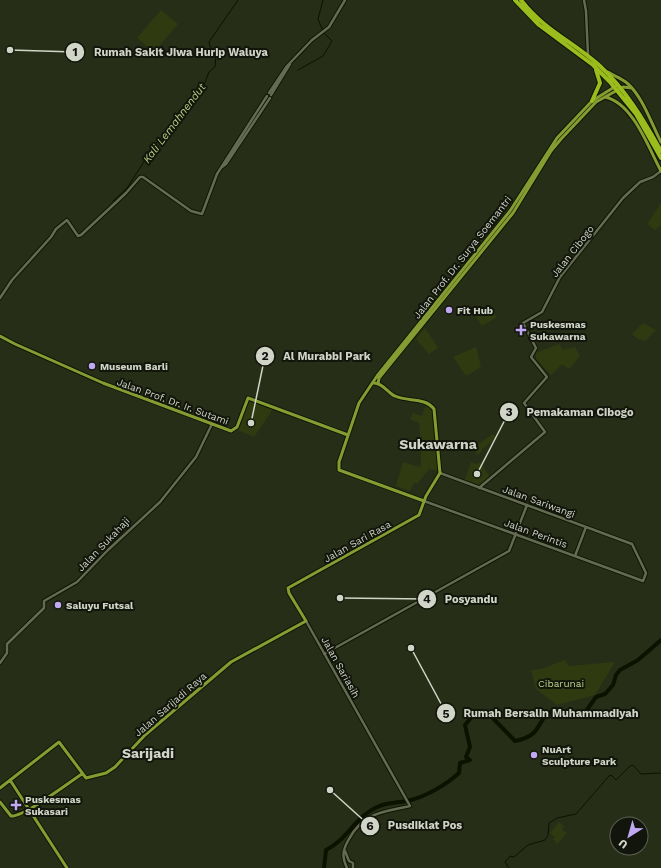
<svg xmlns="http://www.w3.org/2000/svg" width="661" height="868" viewBox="0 0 661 868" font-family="'Work Sans',sans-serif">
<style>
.green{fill:#303a11}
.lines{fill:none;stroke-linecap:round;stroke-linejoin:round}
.stream{stroke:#0c1200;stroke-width:1}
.river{stroke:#0c1200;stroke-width:4}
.minor-casing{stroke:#101602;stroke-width:4.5}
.major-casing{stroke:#101602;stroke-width:5}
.highway-casing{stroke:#101602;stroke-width:6}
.minor{stroke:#646b53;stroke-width:2.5}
.major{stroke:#859c33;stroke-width:3}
.highway{stroke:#9bbc1d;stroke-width:4}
.poi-dot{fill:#c0a8f3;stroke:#12150b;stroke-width:1.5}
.labels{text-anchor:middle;stroke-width:4;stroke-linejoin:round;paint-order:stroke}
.street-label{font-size:10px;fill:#d0d5c7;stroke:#12150b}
.poi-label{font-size:10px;font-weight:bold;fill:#d0d5c7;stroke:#12150b;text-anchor:start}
.park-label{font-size:10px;fill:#bed489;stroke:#12150b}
.water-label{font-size:11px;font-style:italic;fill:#b8ce83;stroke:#12150b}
.district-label{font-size:14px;font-weight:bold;fill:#d0d5c7;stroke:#12150b}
.leader{fill:none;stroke:#d0d5c7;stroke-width:1.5}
.callout-dot{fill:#d0d5c7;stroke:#12150b;stroke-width:1.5}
.mark-label{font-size:12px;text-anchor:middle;font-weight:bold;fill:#111}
.callout-label{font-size:11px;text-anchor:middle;font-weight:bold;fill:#d0d5c7;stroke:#12150b;stroke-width:4;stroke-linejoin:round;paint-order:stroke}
</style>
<rect width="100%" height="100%" fill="#272e17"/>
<path class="green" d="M161 10 178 24 154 52 137 38Z
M661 203V225L655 230 647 224Z
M491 308 497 317 482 326 476 317Z
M643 323 656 330 645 341 638 339 632 334Z
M425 328 438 348 429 354 416 339Z
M559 344 563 350 575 347 580 356 569 369 562 364 551 375 536 359V353Z
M476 347 481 367 466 376 453 357Z
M249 400 273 409 254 437 238 430Z
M425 407 430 408 433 414 438 471 429 469 418 483H414L410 491 396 486 403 462 419 467 421 466V443L419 423 410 419 413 413 422 416Z
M493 434 496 438 481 450 482 451 478 455 467 442 472 439 477 445Z
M471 462 477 464 480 462 490 477 480 485 465 480Z
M565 660 568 666 615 662 595 695 557 705 536 689 531 670 541 669Z
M559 822 564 827 562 830 567 833 557 844 553 839 555 837 550 833Z"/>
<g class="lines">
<path class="stream" d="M298 70 323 56 332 41 324 33 318 19 323 0
M113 201 127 188 156 143 164 135 192 95 204 85 209 72 215 67 216 54 210 46 209 42 238 0
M509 868 505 862 510 856 514 857 528 845 545 840 548 835 549 823 557 818 576 814 609 776 611 775 616 780 630 766 633 765 641 774 661 773"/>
<path class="river" d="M324 868 326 850C348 839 355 817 377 807 387 802 400 803 411 800 427 796 447 784 459 773L460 763 470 760 466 757 470 747 465 725 476 712 488 713 515 741C545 735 534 720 553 711L570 716 586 711 596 697 605 694 613 685 616 675 620 670 638 660 661 640"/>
<g class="minor-casing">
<path id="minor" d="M584 0 586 11 588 55
M269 93 287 66 312 40 329 27 345 0
M271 95 290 64
M222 167 226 164 270 98
M0 298 12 280 51 237 56 229 67 220 78 236 81 235 126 193 140 177H143L191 211 202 214 217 174 267 96
M479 488 545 432 524 403 547 377 531 357 536 348 523 323 542 312 560 277 623 198 640 182 653 177 661 171
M424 501 643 581 646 573 632 544 440 473
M575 556 586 527
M306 621 410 806C383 812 364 812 349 839 342 851 342 857 347 868
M324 654 509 551 527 505
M0 663 7 653V644L44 608V601L77 582 108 550 160 502 196 457 212 424
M345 851 349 861
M349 861 353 863V868"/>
</g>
<g class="major-casing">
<path id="major" d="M608 72C614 76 621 78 627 83 643 97 651 123 661 142
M605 97C633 103 648 147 661 171
M0 336 15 344 103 383 231 431 237 427 248 398 348 435
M378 384 379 378 513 213 551 151 561 139 596 102 623 87 632 88
M424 501 339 470V462L359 403 377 376 510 211 557 138 592 101 616 86
M10 780 67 868
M0 788 59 742 86 778 106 773 115 767 145 735 231 662 306 621 289 593 288 588 419 515 426 496 440 473 434 409C425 397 408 402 395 396 388 393 382 382 373 383
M0 802 11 816C24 817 68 783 82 774"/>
</g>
<g class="highway-casing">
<path id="highway" d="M515 0 539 25 593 65 610 82 636 114 661 158
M521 0C544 30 572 41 599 65 626 90 643 119 661 151
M592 101 600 83 596 70"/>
</g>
<use href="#minor" class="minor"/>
<use href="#major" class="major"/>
<use href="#highway" class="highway"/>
</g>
<g class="poi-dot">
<circle cx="449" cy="310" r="4"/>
<path d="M519 324h4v4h4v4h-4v4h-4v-4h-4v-4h4z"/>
<circle cx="92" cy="366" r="4"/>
<circle cx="58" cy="605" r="4"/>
<circle cx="534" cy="755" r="4"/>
<path d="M14 799h4v4h4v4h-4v4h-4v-4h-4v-4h4z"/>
</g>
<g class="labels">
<g class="street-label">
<text transform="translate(572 251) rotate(-52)" y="4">Jalan Cibogo</text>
<text transform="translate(462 257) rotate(-52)" y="4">Jalan Prof. Dr. Surya Soemantri</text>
<text transform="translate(173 401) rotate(20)" y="4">Jalan Prof. Dr. Ir. Sutami</text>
<text transform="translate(539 501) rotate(20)" y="4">Jalan Sariwangi</text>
<text transform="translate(536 533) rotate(20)" y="4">Jalan Perintis</text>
<text transform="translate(357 541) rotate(-29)" y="4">Jalan Sari Rasa</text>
<text transform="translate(103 544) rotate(-46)" y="4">Jalan Sukahaji</text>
<text transform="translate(341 667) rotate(61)" y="4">Jalan Sariasih</text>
<text transform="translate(170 704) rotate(-41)" y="4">Jalan Sarijadi Raya</text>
</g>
<g class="poi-label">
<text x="457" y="314">Fit Hub</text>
<text x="530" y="328">Puskesmas<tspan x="530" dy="12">Sukawarna</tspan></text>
<text x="100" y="370">Museum Barli</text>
<text x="66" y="609">Saluyu Futsal</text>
<text x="542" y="753">NuArt<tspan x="542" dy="12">Sculpture Park</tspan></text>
<text x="25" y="803">Puskesmas<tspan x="25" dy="12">Sukasari</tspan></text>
</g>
<g class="park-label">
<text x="561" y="687">Cibarunai</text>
</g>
<g class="water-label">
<text transform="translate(174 123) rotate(-53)" y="4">Kali Lemahnendut</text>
</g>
<g class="district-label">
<text x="438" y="449">Sukawarna</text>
<text x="148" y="758">Sarijadi</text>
</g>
</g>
<path class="leader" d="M10 50L75 52M251 423L265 356M477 474L509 412M340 598L427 599M411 648L446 713M330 790L370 826"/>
<g class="callout-dot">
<circle cx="10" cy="50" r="4"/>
<circle cx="251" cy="423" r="4"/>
<circle cx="477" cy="474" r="4"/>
<circle cx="340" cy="598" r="4"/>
<circle cx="411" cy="648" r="4"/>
<circle cx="330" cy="790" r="4"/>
<circle cx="75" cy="52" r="10"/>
<circle cx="265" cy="356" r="10"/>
<circle cx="509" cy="412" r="10"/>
<circle cx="427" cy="599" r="10"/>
<circle cx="446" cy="713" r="10"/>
<circle cx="370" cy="826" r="10"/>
</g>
<g class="mark-label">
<text x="75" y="56">1</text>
<text x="265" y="360">2</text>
<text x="509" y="416">3</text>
<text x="427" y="603">4</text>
<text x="446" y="718">5</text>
<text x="370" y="830">6</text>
</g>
<g class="callout-label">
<text x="181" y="56">Rumah Sakit Jiwa Hurip Waluya</text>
<text x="327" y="360">Al Murabbi Park</text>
<text x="580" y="416">Pemakaman Cibogo</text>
<text x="471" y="603">Posyandu</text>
<text x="551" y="717">Rumah Bersalin Muhammadiyah</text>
<text x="425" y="829">Pusdiklat Pos</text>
</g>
<g transform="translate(629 836) rotate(217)"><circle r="19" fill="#12150b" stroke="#5e6256"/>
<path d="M0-3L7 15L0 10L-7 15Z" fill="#c0a8f3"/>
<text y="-6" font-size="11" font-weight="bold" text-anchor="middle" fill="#d0d5c7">U</text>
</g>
</svg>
